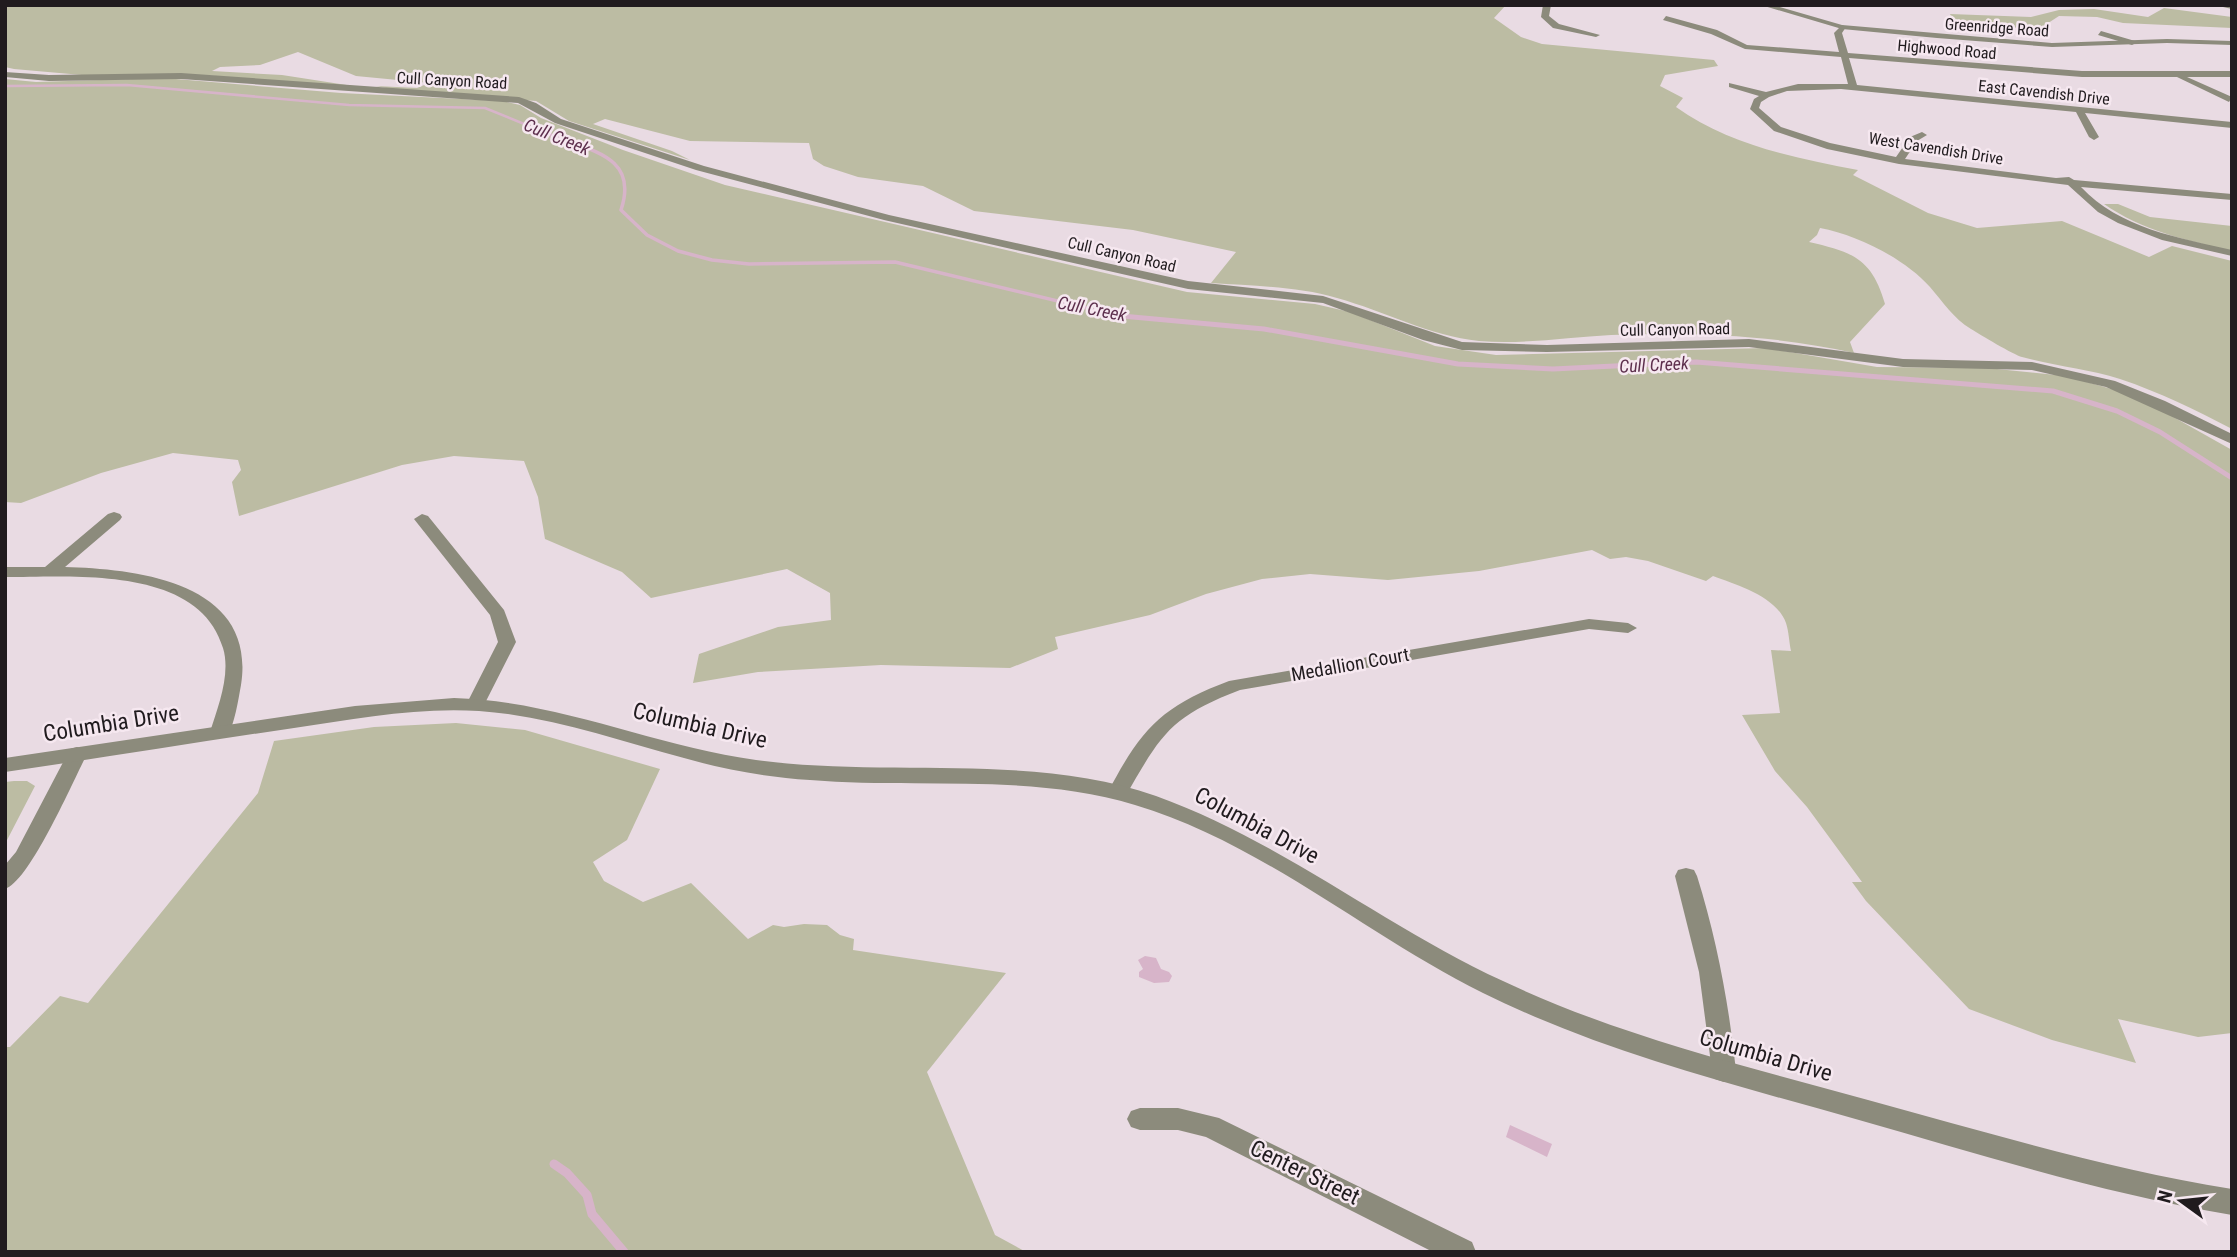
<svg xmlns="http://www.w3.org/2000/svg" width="2237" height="1257" viewBox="0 0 2237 1257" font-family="'Roboto Condensed',sans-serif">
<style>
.green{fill:#bcbca3}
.water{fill:#d7b4c9}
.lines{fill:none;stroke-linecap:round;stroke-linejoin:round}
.stream-far3{stroke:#d7b4c9;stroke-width:2.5}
.stream-far2{stroke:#d7b4c9;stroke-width:3.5}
.stream-far1{stroke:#d7b4c9;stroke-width:5}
.stream{stroke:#d7b4c9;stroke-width:9}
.minor{fill:#8c8b7c;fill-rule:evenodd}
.tertiary{fill:#8c8b7c;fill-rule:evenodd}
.labels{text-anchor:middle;stroke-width:5;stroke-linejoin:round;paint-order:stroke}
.far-street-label{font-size:16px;fill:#201b1e;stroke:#f6e8f0}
.far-water-label{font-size:18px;font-style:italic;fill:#5d2f4d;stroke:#f6e8f0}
.street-label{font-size:19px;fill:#201b1e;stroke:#f6e8f0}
.near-street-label{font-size:23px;fill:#201b1e;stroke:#f6e8f0}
</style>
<rect width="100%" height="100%" fill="#e9dbe3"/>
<path class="green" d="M5 5H1506L1494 18 1521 37 1542 44 1714 60 1718 66 1665 75 1660 86 1683 98 1676 107C1729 145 1795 158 1858 170L1853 175 1928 213 1977 228 2062 221 2149 257 2172 246 2232 261V429C2196 410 2159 392 2120 379 2088 369 2054 366 2022 357 2014 355 1979 334 1971 329 1953 318 1943 302 1930 287 1904 258 1857 235 1820 228L1817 235 1809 242C1852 252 1872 258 1885 304L1850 342 1854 353C1775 335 1692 332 1611 335 1568 337 1522 345 1479 341 1430 336 1384 311 1337 298 1297 286 1253 286 1211 283L1236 252 1133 230 974 211 923 186 858 177 824 166 813 159 809 143 690 141 605 119 593 124 672 151 690 160 569 121 536 101 391 89 376 86 417 88 429 83 356 76 298 52 260 65 220 67 212 71 282 75 366 88 203 75H82L14 69 5 67Z
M2164 8 2232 17V28L2123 23 2097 17 2059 16 2039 29 1985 26 1953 20 1950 14 2031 17 2059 10 2094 9 2148 17Z
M164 78 341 93 502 101 520 105 541 118 623 150 725 185 1187 292 1315 304 1350 312 1435 346 1496 355 1766 348 1877 367 1987 368 2066 376 2136 396 2232 450V1033L2198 1037 2118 1019 2136 1063 2052 1040 1969 1009 1866 901 1852 882H1862L1807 807 1775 771 1742 715 1780 713 1771 650 1791 651C1789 642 1789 632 1786 623 1776 596 1737 585 1713 576L1706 581 1648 561 1626 557 1610 559 1592 550 1479 571 1388 580 1310 574 1262 579 1206 594 1150 615 1055 637 1058 649 1010 668 881 665 758 672 693 683 699 654 778 627 831 620 830 593 787 569 651 598 622 572 545 539 538 497 524 461 454 456 402 465 239 516 232 482 241 470 238 460 173 453 101 473 21 503 5 502V79L36 82Z
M2104 204H2118L2150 217 2232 226V251C2188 241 2141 230 2104 204Z
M456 723 525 730 660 769 627 840 593 862 604 881 643 902 691 883 748 939 773 925 784 927 804 924 827 925 840 935 854 939 853 950 1006 973 927 1072 995 1235 1026 1252H5V1047H10L60 996 88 1003 258 793 274 741 374 727Z
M14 781H27L35 786 5 844V782Z"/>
<path class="water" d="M1145 956 1156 958 1161 969 1169 972 1172 976 1169 982 1154 983 1139 977V972L1143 969 1138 960Z
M1510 1125 1552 1144 1547 1157 1506 1137Z"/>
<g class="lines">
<path class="stream-far3" d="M5 86 127 85 349 105 485 108 556 137"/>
<path class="stream-far2" d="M551 135C591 151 639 156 621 210L647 235 678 251 712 260 749 264 895 262 1116 315"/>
<path class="stream-far1" d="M1100 314 1264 329 1458 364 1553 369 1696 362 2053 391 2117 411 2160 432 2232 478"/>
<path class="stream" d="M554 1164 567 1173 587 1195 592 1214 624 1252"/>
<path class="minor" d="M1543 5H1551L1549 16 1559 24 1600 35 1596 37 1553 28 1541 17Z
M2214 5H2232V9Z
M1666 16 1717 30 1747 45 1839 52 1834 33 1842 25 1846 27 1842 33 1848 53 2082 71H2232V77H2187L2232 97 2229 102 2177 77H2082L1849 58 1857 85 2232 122V128L2085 113 2099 137 2094 140 2089 137 2076 112 1841 89 1787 91 1769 97 1761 102 1759 108 1781 127 1830 143 1896 157 1910 137 1922 132 1927 135 1917 141 1905 159 2056 178 2069 177 2074 180 2232 194V200L2081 187C2119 228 2179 238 2232 250V256L2162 240 2118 223 2098 212 2068 185 1899 164 1827 149 1774 131 1750 109 1754 99 1759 96 1729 87V83L1766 92 1798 84H1848L1841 57 1745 49 1711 34 1663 20Z
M2101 31 2135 41 2136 43 2132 45 2098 35Z
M114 512 120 514 122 517 120 520 65 567C139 569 257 583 241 685 238 701 235 723 227 737H213L210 732C218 707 231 674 223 648 199 565 72 577 5 577V567H45L108 514Z
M422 514 428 516 504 610 516 642 482 709H468L466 705 498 642 490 615 414 519Z
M1589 619 1628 623 1637 628 1628 633 1589 629 1240 690C1169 717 1161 735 1125 797H1111L1108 792C1141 729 1162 706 1229 681Z
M77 747 84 749 87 754C73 781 30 881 5 889V865L16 852 70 749Z
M1686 868 1694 870 1697 876C1717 940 1729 1005 1736 1071L1733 1079 1724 1082 1715 1079 1712 1071 1699 972 1675 876 1678 870Z"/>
<path class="tertiary" d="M1761 5H1773L1842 25 2052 43 2167 39 2232 41V45L2167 43 2052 47 1937 38 1842 29Z
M5 72 49 75 181 73 519 97 536 103 561 119 704 166 889 215 1188 281 1323 296 1462 342 1547 345 1749 339 1903 359 2032 362 2115 381 2165 401 2232 434V444L2106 387 2032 370 1903 367 1749 347 1547 352 1462 350 1423 340 1323 303 1188 289 884 220 696 170 555 123 518 103 181 79 49 81 5 77Z
M454 698C559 701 654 746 756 760 887 778 1031 752 1156 796 1281 841 1384 926 1503 981 1619 1036 1745 1066 1868 1100 1989 1133 2108 1169 2232 1189V1215C2105 1194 1982 1155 1859 1120 1732 1084 1602 1052 1483 993 1366 935 1262 843 1135 805 1030 773 918 789 810 780 767 777 725 770 684 758 616 740 550 716 479 711 417 707 355 719 294 728 197 742 102 758 5 772V758L355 706Z
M1140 1108H1178L1219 1118 1472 1242 1476 1252H1433L1206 1137 1178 1130H1140L1131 1127 1127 1119 1131 1111Z"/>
</g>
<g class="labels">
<g class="far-street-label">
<text transform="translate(1997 27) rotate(4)" y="6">Greenridge Road</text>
<text transform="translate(1947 49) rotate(5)" y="6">Highwood Road</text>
<text transform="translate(452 80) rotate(3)" y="6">Cull Canyon Road</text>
<text transform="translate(2044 92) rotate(6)" y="6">East Cavendish Drive</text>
<text transform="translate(1936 148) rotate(9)" y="6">West Cavendish Drive</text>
<text transform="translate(1122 254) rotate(13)" y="6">Cull Canyon Road</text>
<text transform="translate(1675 329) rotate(-1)" y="6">Cull Canyon Road</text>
</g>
<g class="far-water-label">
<text transform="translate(557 137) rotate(22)" y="6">Cull Creek</text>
<text transform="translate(1092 309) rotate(11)" y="6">Cull Creek</text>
<text transform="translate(1654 365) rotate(-3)" y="6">Cull Creek</text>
</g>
<g class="street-label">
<text transform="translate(1350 664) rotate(-10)" y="7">Medallion Court</text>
</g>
<g class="near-street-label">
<text transform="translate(111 723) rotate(-9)" y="8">Columbia Drive</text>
<text transform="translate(700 725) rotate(13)" y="8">Columbia Drive</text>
<text transform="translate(1257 825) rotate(28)" y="8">Columbia Drive</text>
<text transform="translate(1766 1055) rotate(16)" y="8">Columbia Drive</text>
<text transform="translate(1305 1172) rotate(26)" y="8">Center Street</text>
</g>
</g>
<rect width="2237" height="1257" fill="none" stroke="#201b1e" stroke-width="14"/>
<g transform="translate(2181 1201) rotate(285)" stroke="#f6e8f0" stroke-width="5" paint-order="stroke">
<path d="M0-5L12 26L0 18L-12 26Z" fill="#201b1e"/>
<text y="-10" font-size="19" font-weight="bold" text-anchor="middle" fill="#201b1e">N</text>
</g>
</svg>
